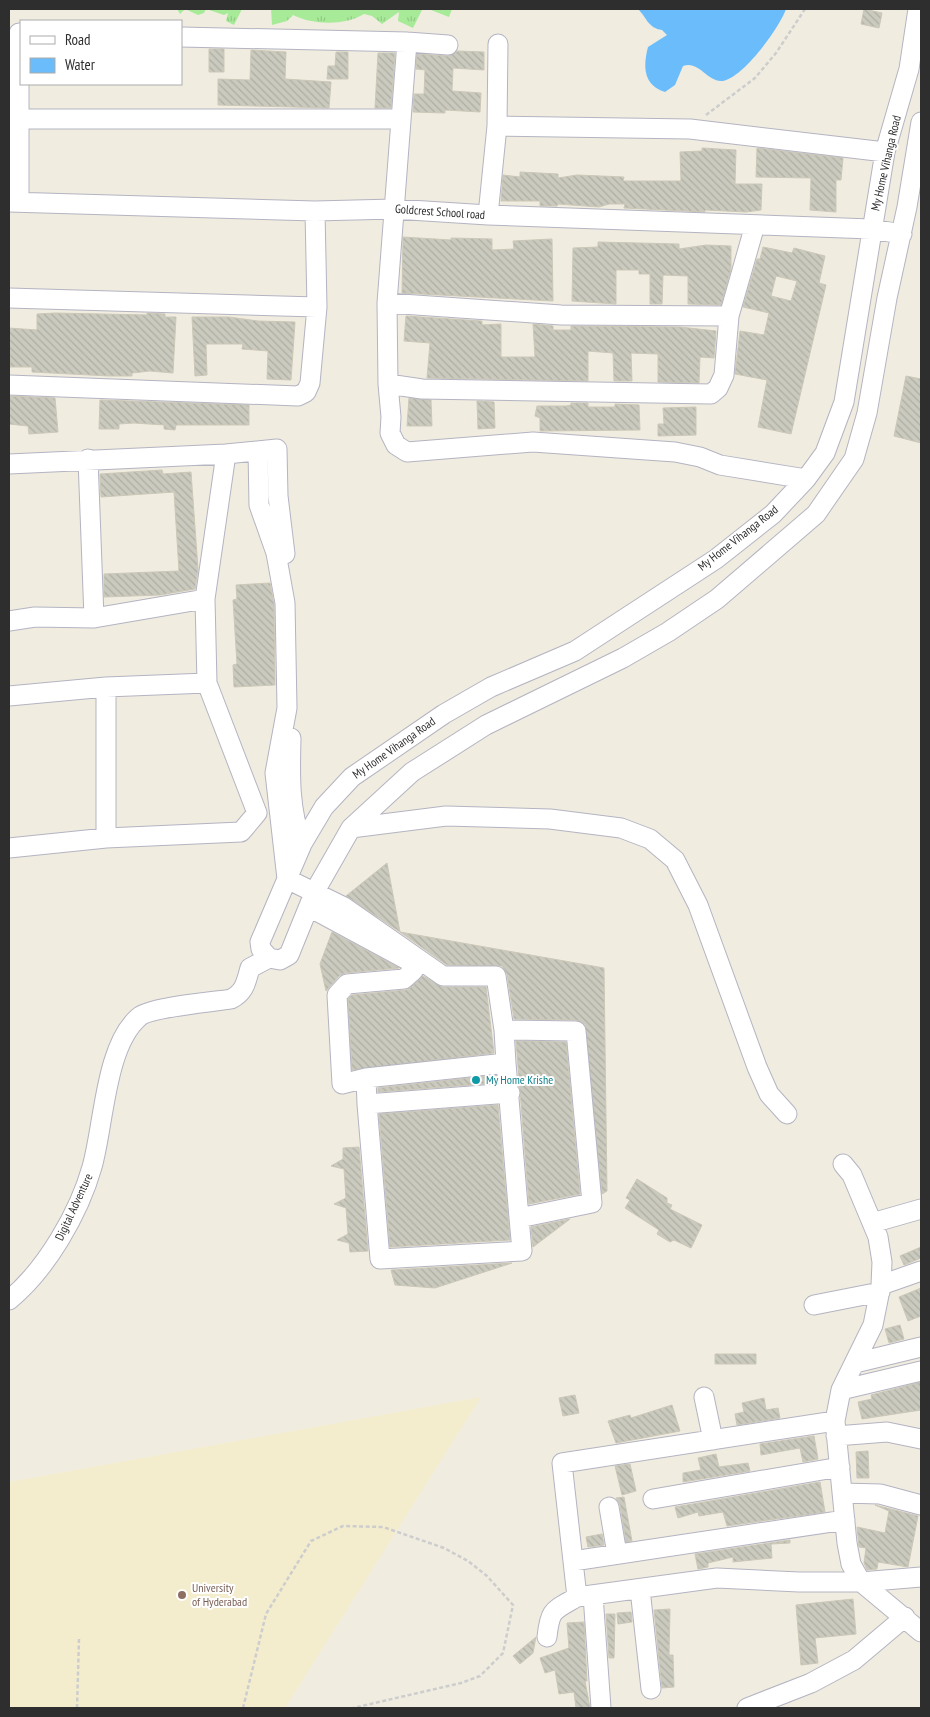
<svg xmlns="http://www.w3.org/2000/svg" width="930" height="1717" viewBox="0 0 930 1717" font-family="'PT Sans Narrow',sans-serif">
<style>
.education{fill:#f3edce}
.grass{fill:url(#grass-tufts)}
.water{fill:#6abdfa}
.building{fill:url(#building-back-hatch);stroke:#ccc8b8;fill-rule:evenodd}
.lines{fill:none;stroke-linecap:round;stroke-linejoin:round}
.minor-casing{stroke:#b4b4c2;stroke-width:21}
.path{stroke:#cdcdcd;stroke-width:2.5;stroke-dasharray:4 2.5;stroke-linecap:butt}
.minor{stroke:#fff;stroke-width:19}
.culture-dot{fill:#0f9aa8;stroke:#fff;stroke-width:2}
.education-dot{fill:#8d6e63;stroke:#fff;stroke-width:2}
.labels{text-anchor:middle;stroke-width:4;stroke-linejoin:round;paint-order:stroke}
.street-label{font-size:12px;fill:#2e2e2e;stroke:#fff}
.culture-label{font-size:12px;fill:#0d838f;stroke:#fff;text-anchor:start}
.education-label{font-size:12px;fill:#785e54;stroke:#fff;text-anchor:start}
</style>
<defs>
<pattern id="grass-tufts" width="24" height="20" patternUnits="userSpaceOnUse" patternTransform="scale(1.25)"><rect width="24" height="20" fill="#a7eb98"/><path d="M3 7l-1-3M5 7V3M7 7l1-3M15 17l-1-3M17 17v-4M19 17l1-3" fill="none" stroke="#90ca83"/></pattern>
<pattern id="building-back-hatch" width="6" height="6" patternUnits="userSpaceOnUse" patternTransform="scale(1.25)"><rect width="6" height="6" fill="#cbcabe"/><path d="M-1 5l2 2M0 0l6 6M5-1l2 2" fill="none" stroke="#afaea4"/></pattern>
</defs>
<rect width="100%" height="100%" fill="#f0ece0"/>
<path class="education" d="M481 1397 285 1708H9V1482Z"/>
<path class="grass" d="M177 9H242L234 25 226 21 228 13 224 15 206 9 204 13 198 15 185 9 180 14Z
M271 9H452L449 17 431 10H422L413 28 398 21 399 12 382 24 372 16 364 14C344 26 313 25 293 15L287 21 272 25Z"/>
<path class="water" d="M638 9H786C780 27 741 81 721 81 706 80 698 60 683 66L675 85 665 92C643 85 643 66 648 47L667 35 662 30C648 28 647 18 638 9Z"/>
<path class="building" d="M864 9 882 13 879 28 861 24Z
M209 49H224V72H209Z
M251 50 286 52 285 79 331 82 329 108 218 105V79L250 80Z
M458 51 484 52V70L453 68 452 91 481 93 480 112 445 110V113L413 112 414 94H424L425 70 416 69 417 54 448 56Z
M336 52H348V79H327L328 66H335Z
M378 53H395L391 108H375Z
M702 148 736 150 735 184H762L761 210 746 212 705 210V212L624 208 625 204H609L599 207 558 204 557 206H540V201H501L503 175 520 177V172L558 174V178L577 175 624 177 623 181H681L680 152 702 151Z
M757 148 843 158 841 180H836V212L810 210 811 178 756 177Z
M403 237 451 240V238L492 239V250L514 249 513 241 552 239 553 301 402 293Z
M598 242 679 244V249L706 245 731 246V269L721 305 688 304V276L663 275 662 304H650V274H639V270H616V304L572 301 573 248 598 247Z
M763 247 792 253 794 248 825 256 819 283 826 285 791 434 758 427 767 380 735 374 740 331 764 335 769 313 743 307 757 259H760ZM776 276 797 281 791 301 771 296Z
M55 313 147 315V313L165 314V317H176L173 373 150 371 132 373V376H109L32 372V367H10L9 328 37 330V314Z
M406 316 482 321V325L501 324V357H535L533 324 553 326V330H571V326L680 327 716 331 714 358 700 357 699 383 658 382V354L631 353 632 381H614L613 353 588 351V381L427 378 430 343 404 341Z
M192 317H229L258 321 295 322 291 380 267 379 268 351 242 349 243 344H206L207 375 195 376Z
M906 376 921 379V443L894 436Z
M9 396 55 398 58 432 29 434 28 426 9 424Z
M409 398 431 400 432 426H407Z
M100 400 249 405V425H176L175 430 164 429V425L134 423 119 424V429H99Z
M477 401 494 402 495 428 478 429Z
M571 403H588V407H615V404L639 405 640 430 540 431V418L535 416 537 406H566L571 405Z
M696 407V435L658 436V424H664L663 408Z
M162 470 163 474 191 472 198 569 195 589 160 595 104 597V574L179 571 174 492 101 497 100 474Z
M270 583 274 604 275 685 234 687 233 665 237 664 233 600 237 599 236 585Z
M387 863 400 932 346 896Z
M332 932 399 968 345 973 339 976 326 991 320 964Z
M400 932 604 968 607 1191 602 1194 585 1024 576 1020 514 1019 507 974 502 966 447 965Z
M423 976 442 987H486L494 1053 352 1070 348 999 352 995 406 990 411 987Z
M516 1041 566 1042 580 1194 529 1204Z
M496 1075V1083L378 1092V1088Z
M498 1105 510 1240 390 1247 379 1114Z
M359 1147 368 1251 350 1252 349 1243 337 1240 348 1234 346 1208 334 1204 346 1198 344 1169 331 1166 343 1159V1148Z
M637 1179 667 1198V1203L672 1205 670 1209 702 1225 691 1248 674 1240 670 1242 657 1234 659 1230 625 1208 630 1200 626 1198Z
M570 1219 533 1247 531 1227Z
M921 1247V1258L904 1265 900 1256Z
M512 1263 435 1288 395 1285 391 1270Z
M921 1288V1316L908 1321 899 1297Z
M900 1325 904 1339 889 1343 885 1329Z
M715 1354H756V1364H715Z
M921 1382V1410L862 1419 858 1402 872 1399 871 1395Z
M575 1395 579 1413 563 1416 559 1398Z
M764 1398 766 1410 778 1408 780 1418 737 1425 735 1414 744 1412 742 1403Z
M672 1405 680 1431 616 1443 608 1421 630 1415 631 1418Z
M814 1436 818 1459 803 1462 800 1448 761 1455 760 1444Z
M868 1451 869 1478H857L856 1452Z
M716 1454 719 1467 748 1463 750 1471 683 1482V1473L701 1470 698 1458Z
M630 1464 636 1491 622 1495 615 1466Z
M820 1482 825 1512 727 1526 723 1512 699 1516 698 1512 678 1518 675 1507Z
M624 1497 632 1541 626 1542 620 1505 616 1498Z
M875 1505 918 1516 908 1567 878 1562 877 1569 867 1570 864 1563 866 1548 859 1547 857 1527 885 1533 889 1511Z
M602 1534 604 1545 588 1547 586 1537Z
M790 1540V1543L771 1544 772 1558 733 1562V1557L708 1563V1567L698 1569 695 1554Z
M853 1599 856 1634 815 1638 818 1663 801 1665 796 1605Z
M670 1609 669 1655H673L674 1687 662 1688 654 1610Z
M631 1612 632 1622 618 1624 617 1613Z
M606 1614H615L614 1658H609Z
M584 1622 587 1681H585L590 1708H576L574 1692 559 1694 555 1670 545 1673 540 1658 569 1648 567 1623Z
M536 1637 533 1653 520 1664 513 1656Z"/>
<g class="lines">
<g class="minor-casing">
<path id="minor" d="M181 37 407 42 448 45
M407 42 387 303 388 384 422 389 711 394 718 388 724 375 729 316 755 225
M20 119H400
M497 126 690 129 885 152
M9 202 315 211 394 209 488 215 871 229 902 234
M19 202V33H21
M488 215 497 126 498 44
M9 298 317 307
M387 303 561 315 729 316
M388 384 391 417 390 433 396 445 407 452 533 442 675 452 700 457 720 465 806 479
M9 385 298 396 306 392 310 383 317 307 315 211
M258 451 259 505 276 553 285 603 287 708 275 773 287 879 344 907 443 976H496L504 1030 576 1031 592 1203 519 1218 522 1251 380 1259 367 1104 366 1078
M226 454 277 449 278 496 285 554
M88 459 94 618
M9 464 226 454 205 599 207 683 257 813 241 832 106 838 9 848
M9 621 35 617 94 618 205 599
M106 687V838
M9 696 106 687 207 683
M291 738C290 775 289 809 302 844
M351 828 446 816 550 819 621 828 650 839 675 860 698 905 757 1067 769 1094 787 1114
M309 907 409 961 413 971 404 979 347 984 337 995 342 1084 366 1078 506 1063 504 1030
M269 958 261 949 260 942 302 844 324 807 352 777 444 714 491 687 575 651 716 559 773 514 806 479 825 453 844 402 885 152 909 69 918 9
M506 1063 519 1218
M367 1104 510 1093
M843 1164 852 1175 878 1237 882 1262 881 1285 873 1325 841 1390 835 1421 847 1543 851 1564 861 1582 921 1632
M872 1223 921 1209
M881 1285 921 1271
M9 1300C46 1270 79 1213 92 1167 104 1125 105 1046 139 1017 150 1007 213 1002 231 999 245 992 246 982 250 968L269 958 280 960 289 955 315 891 351 828 412 772 486 725 623 658 668 632 717 599 816 514 854 459 867 413 887 298 907 207 921 122
M814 1305 880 1292
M855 1363 921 1347
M841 1390 921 1371
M704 1397 713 1440
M836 1436 887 1432 921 1439
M842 1493 880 1494 921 1505
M653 1499 840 1467
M609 1507 617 1554
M573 1561 845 1520
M640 1589 651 1689
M593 1595 601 1708
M577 1597 562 1463 835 1421
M547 1637C550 1609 553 1611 577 1597L717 1578 799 1582H861L921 1577
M747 1708 811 1683 854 1660 905 1617"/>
</g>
<path class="path" d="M706 115 755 78 776 53 805 9
M77 1708 79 1639
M243 1708 266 1614 311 1541 343 1526 383 1527 444 1548 468 1561 487 1576 513 1605 503 1653 480 1676 461 1683 353 1708"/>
<use href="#minor" class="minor"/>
</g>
<circle class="culture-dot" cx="476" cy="1080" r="5"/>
<circle class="education-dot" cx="182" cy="1595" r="5"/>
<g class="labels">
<g class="street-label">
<text transform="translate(886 163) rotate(-77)" y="4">My Home Vihanga Road</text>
<text transform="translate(440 212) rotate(4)" y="4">Goldcrest School road</text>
<text transform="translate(738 538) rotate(-38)" y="4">My Home Vihanga Road</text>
<text transform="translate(394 748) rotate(-35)" y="4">My Home Vihanga Road</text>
<text transform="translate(74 1207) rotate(-65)" y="4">Digital Adventure</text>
</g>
<g class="culture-label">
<text x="486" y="1084">My Home Krishe</text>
</g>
<g class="education-label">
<text x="192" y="1592">University<tspan x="192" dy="14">of Hyderabad</tspan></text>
</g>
</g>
<rect width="930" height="1717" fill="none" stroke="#2e2e2e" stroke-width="20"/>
<rect x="20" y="20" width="162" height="65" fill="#ffffff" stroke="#ababab"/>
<rect x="30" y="36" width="25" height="8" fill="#ffffff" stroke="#ababab"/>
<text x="65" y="45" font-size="15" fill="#2e2e2e">Road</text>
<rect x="30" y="58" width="25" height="15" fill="#6abdfa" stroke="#ababab"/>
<text x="65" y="70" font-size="15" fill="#2e2e2e">Water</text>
</svg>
